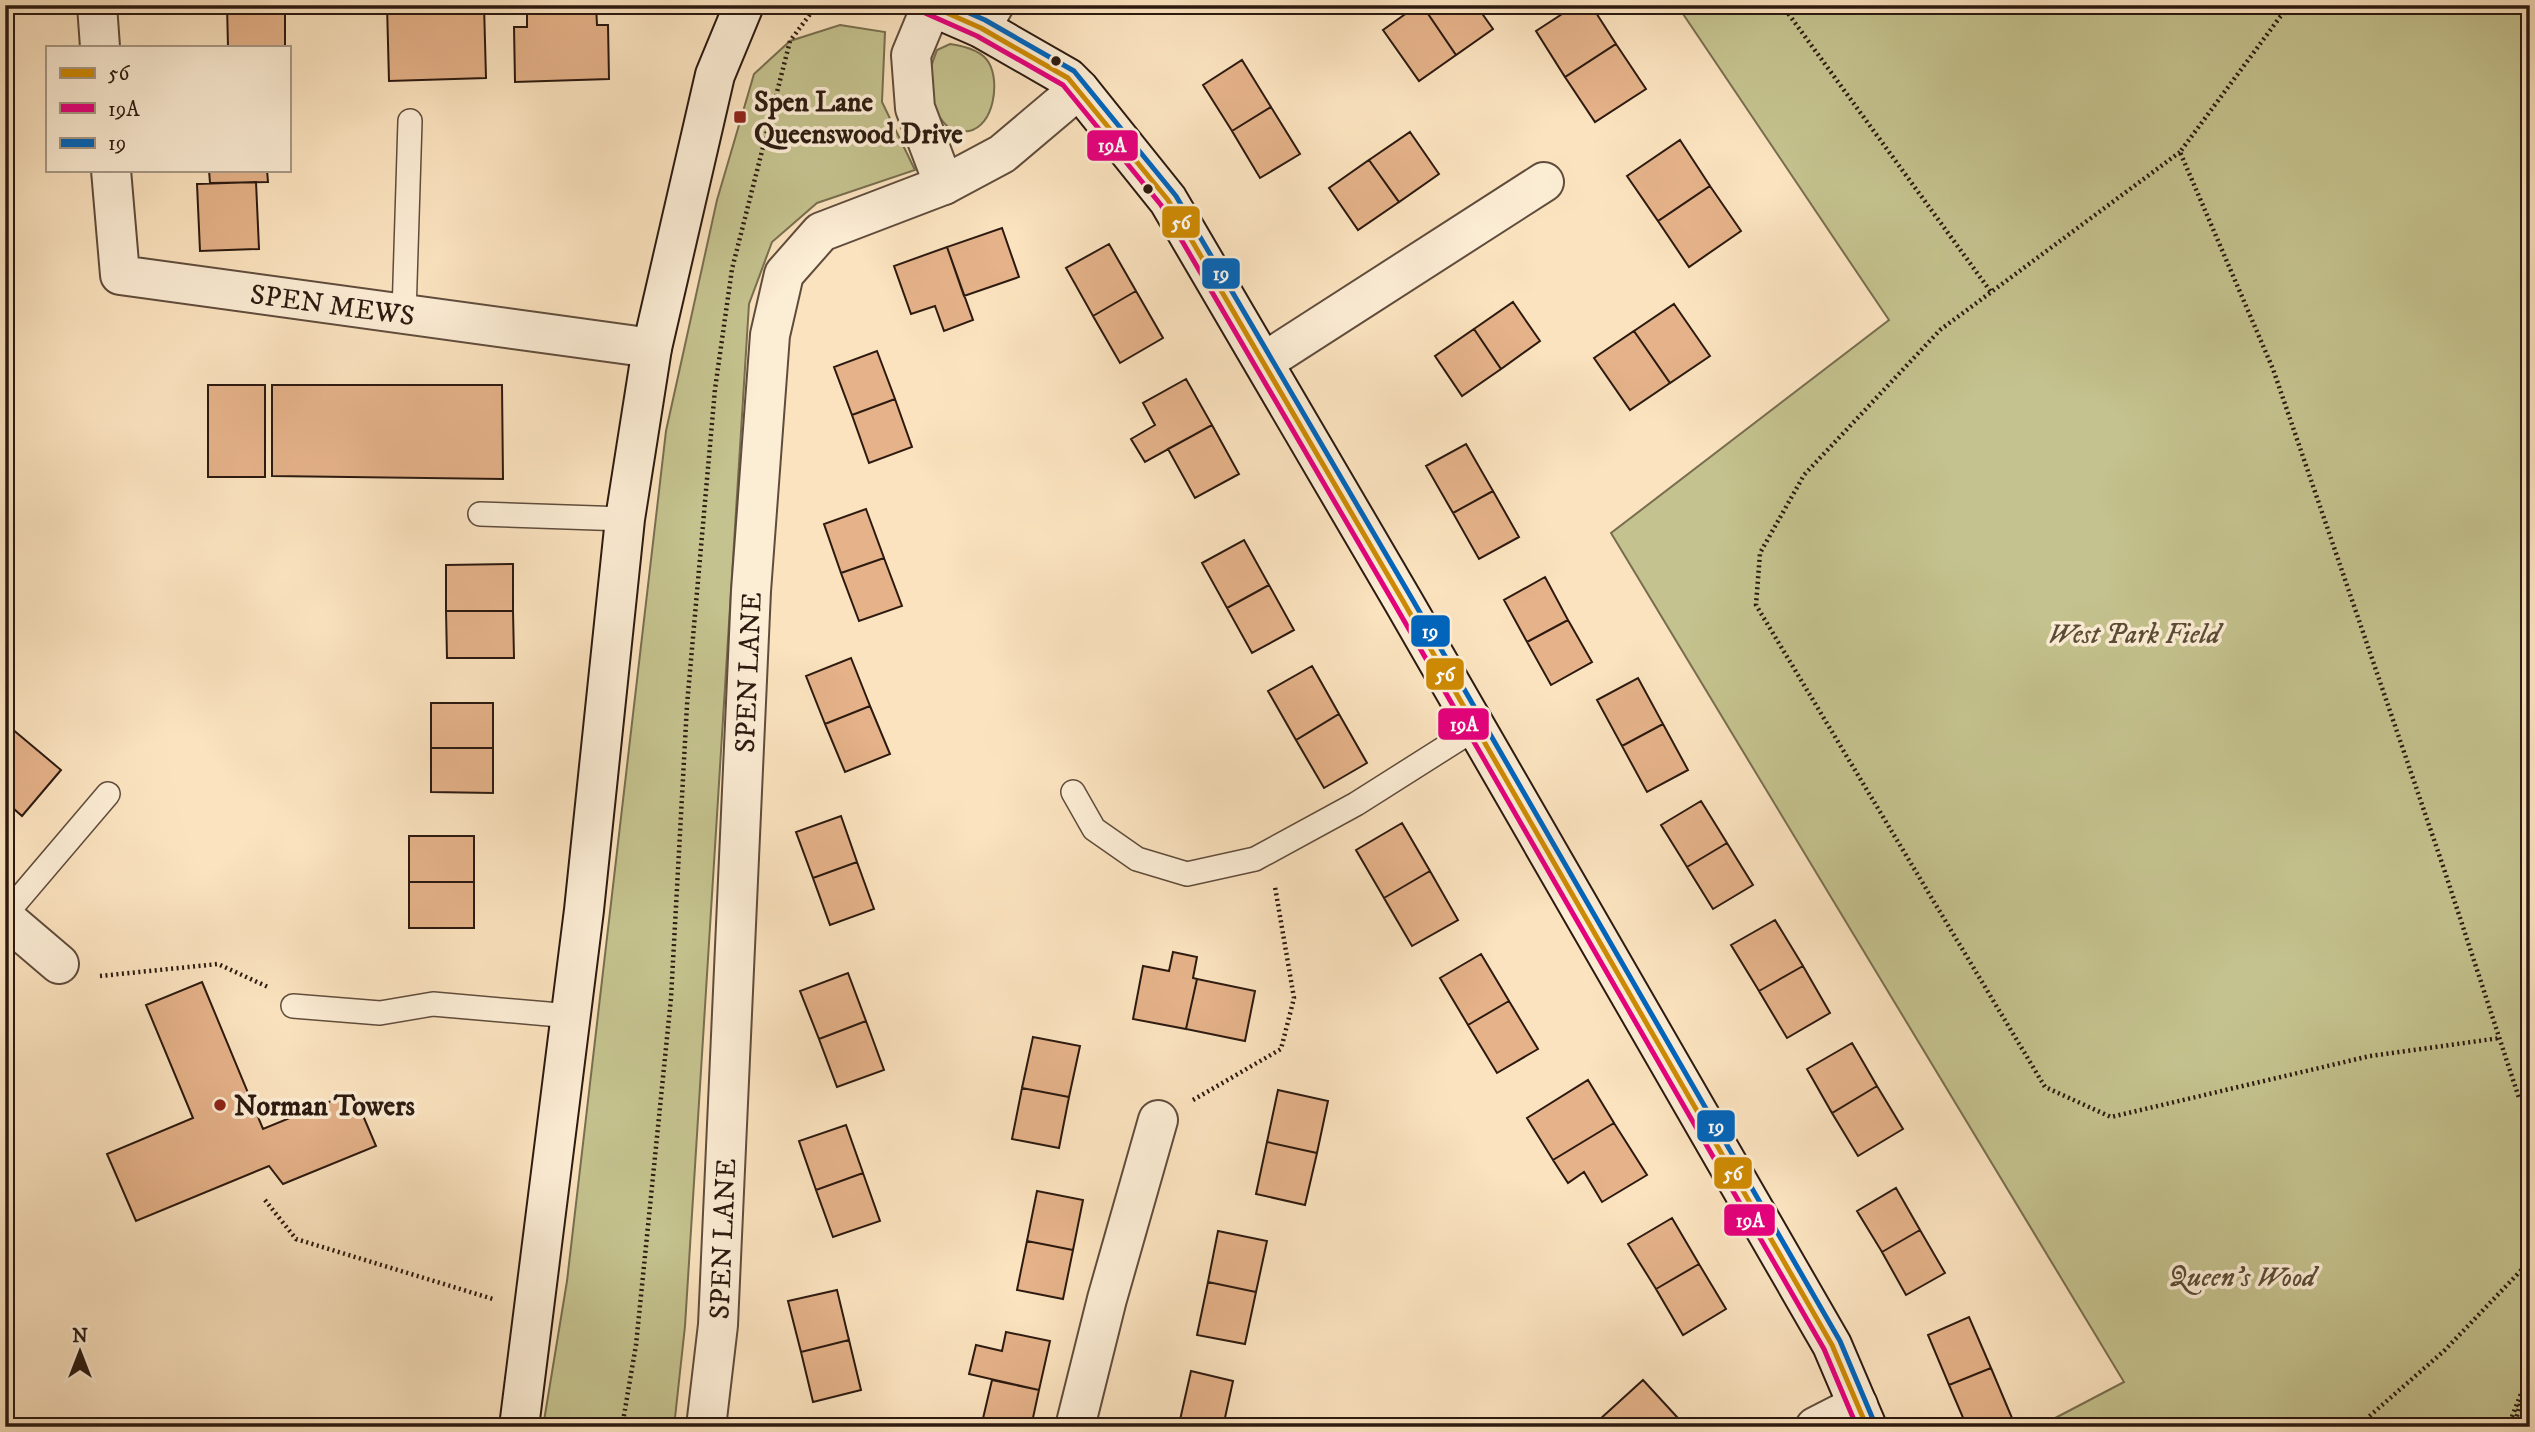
<svg xmlns="http://www.w3.org/2000/svg" width="2535" height="1432" viewBox="0 0 2535 1432" font-family="'IM FELL DW Pica',serif">
<style>
.green{fill:#c4c28e;stroke:#786e4f;stroke-width:2}
.building{fill:#e5b289;stroke:#2c1a10;stroke-width:2}
.lines{fill:none;stroke-linecap:round;stroke-linejoin:round}
.lane-casing{stroke:#604c3c;stroke-width:26}
.street-casing{stroke:#604c3c;stroke-width:42}
.secondary-casing{stroke:#2c1a10;stroke-width:42}
.path{stroke:#2c1a10;stroke-width:4.5;stroke-dasharray:2 3.5;stroke-linecap:butt}
.lane{stroke:#fcedd5;stroke-width:23}
.street{stroke:#fcedd5;stroke-width:38}
.secondary{stroke:#fcedd5;stroke-width:38}
.bus-1-casing{stroke:#fcedd5;stroke-width:10}
.bus-2-casing{stroke:#fcedd5;stroke-width:10}
.bus-3-casing{stroke:#fcedd5;stroke-width:10}
.bus-1{stroke:#ce8a03;stroke-width:5}
.bus-2{stroke:#e5007d;stroke-width:5}
.bus-3{stroke:#0065bd;stroke-width:5}
.bus-dot{fill:#2c1a10;stroke:#fcedd5;stroke-width:2.5}
.poi-dot{fill:#8f2418;stroke:#fcedd5;stroke-width:2.5}
.labels{text-anchor:middle;stroke-width:7;stroke-linejoin:round;paint-order:stroke}
.poi-label{font-size:28px;font-weight:bold;fill:#2c1a10;stroke:#fcedd5;text-anchor:start}
.street-label{font-size:28px;fill:#2c1a10;stroke:#fcedd5}
.park-label{font-size:28px;font-style:italic;fill:#5a4c36;stroke:#fcedd5}
.line-badge{stroke:#fcedd5;stroke-width:2.5}
.badge-label{font-size:19px;text-anchor:middle;font-weight:bold;fill:#fff}
</style>
<rect width="100%" height="100%" fill="#fbe3bf"/>
<filter id="stains"><feTurbulence type="fractalNoise" baseFrequency=".00286" numOctaves="4"/><feColorMatrix values="0 0 0 0 .2 0 0 0 0 .09 0 0 0 0 .02 0 0 0 .5 -.17"/></filter>
<radialGradient id="worn" r=".72"><stop offset=".6" stop-color="#630" stop-opacity="0"/><stop offset="1" stop-color="#630" stop-opacity=".3"/></radialGradient>
<path class="green" d="M1677 5H2530V1427H2038L2124 1382 1611 533 1889 320Z
M840 25 885 32 882 102 915 170 817 203 772 242 749 304 685 1326 674 1427H543L567 1281 666 431 717 200 754 74 790 41Z
M950 44C964 46 982 50 989 63 1000 82 994 126 969 131 964 132 957 131 952 131 924 105 923 84 937 50Z"/>
<path class="building" d="M227 5H285V47H228Z
M387 5H484L486 78 389 81Z
M527 5H596L597 25H608L609 79 515 82 514 27H527Z
M1418 5H1422L1456 55 1419 81 1383 30Z
M1422 5H1476L1493 29 1456 55Z
M1576 5H1591L1616 44 1565 77 1536 31Z
M1616 44 1646 89 1595 122 1565 77Z
M1242 60 1271 107 1232 131 1203 85Z
M1271 107 1300 154 1260 178 1232 131Z
M1410 132 1439 174 1399 202 1369 160Z
M1680 140 1710 186 1658 221 1627 176Z
M1369 160 1399 202 1358 230 1329 188Z
M209 170H267L268 182 210 183Z
M256 182 259 249 200 251 197 184Z
M1710 186 1741 231 1689 267 1658 221Z
M1002 228 1019 277 964 296 947 247Z
M1109 244 1136 291 1093 316 1066 268Z
M947 247 973 320 944 331 935 306 911 314 894 266Z
M1136 291 1163 338 1120 363 1093 316Z
M1513 302 1540 341 1501 369 1474 329Z
M1674 304 1710 356 1670 383 1634 331Z
M1474 329 1501 369 1462 396 1435 356Z
M1634 331 1670 383 1630 410 1594 358Z
M877 351 895 399 852 415 834 367Z
M1186 379 1212 425 1145 462 1131 439 1155 425 1143 403Z
M208 385H265V477H208Z
M272 385H502L503 479 272 476Z
M895 399 912 447 869 463 852 415Z
M1212 425 1239 474 1195 498 1168 449Z
M1466 444 1493 491 1453 513 1426 466Z
M1493 491 1519 537 1479 559 1453 513Z
M866 509 884 558 841 573 824 524Z
M1244 540 1269 585 1227 608 1202 563Z
M884 558 902 606 859 621 841 573Z
M513 564V611H446V565Z
M1545 577 1568 620 1527 642 1504 600Z
M1269 585 1294 630 1252 653 1227 608Z
M446 611H513L514 658H447Z
M1568 620 1592 662 1551 685 1527 642Z
M851 658 870 706 825 724 806 676Z
M1312 666 1339 714 1296 740 1268 691Z
M1638 678 1663 724 1622 746 1597 700Z
M431 703H493V748H431Z
M870 706 890 754 845 772 825 724Z
M1339 714 1367 763 1324 788 1296 740Z
M5 723 61 770 22 816 5 801Z
M1663 724 1688 770 1647 792 1622 746Z
M431 748H493V793L431 792Z
M1701 801 1727 843 1687 867 1661 825Z
M841 816 857 862 813 878 796 832Z
M1402 823 1430 871 1384 898 1356 850Z
M409 836H474V882H409Z
M1727 843 1753 885 1713 909 1687 867Z
M857 862 874 909 830 925 813 878Z
M1430 871 1458 920 1412 946 1384 898Z
M409 882H474V928H409Z
M1775 920 1803 966 1759 991 1731 945Z
M1173 952 1197 957 1193 978 1197 979 1186 1029 1133 1019 1143 966 1169 971Z
M1481 954 1509 1001 1468 1025 1440 978Z
M1803 966 1830 1013 1787 1038 1759 991Z
M848 973 866 1021 819 1039 800 991Z
M1197 979 1255 991 1245 1041 1186 1029Z
M202 982 263 1129 353 1092 376 1146 283 1184 269 1166 136 1221 107 1154 193 1118 146 1005Z
M1509 1001 1538 1049 1497 1073 1468 1025Z
M866 1021 884 1070 837 1087 819 1039Z
M1033 1037 1080 1046 1069 1097 1022 1088Z
M1852 1043 1877 1086 1832 1113 1807 1069Z
M1588 1080 1614 1123 1553 1160 1527 1118Z
M1877 1086 1903 1129 1858 1156 1832 1113Z
M1022 1088 1069 1097 1059 1148 1012 1139Z
M1278 1090 1328 1101 1317 1153 1267 1142Z
M1614 1123 1647 1175 1602 1202 1584 1172 1568 1183 1553 1160Z
M846 1125 863 1173 816 1190 799 1141Z
M1267 1142 1317 1153 1305 1205 1256 1194Z
M863 1173 880 1221 833 1237 816 1190Z
M1896 1188 1920 1230 1882 1252 1857 1211Z
M1037 1191 1083 1200 1073 1250 1027 1241Z
M1672 1218 1699 1264 1656 1289 1628 1244Z
M1920 1230 1945 1273 1906 1295 1882 1252Z
M1218 1231 1267 1241 1256 1292 1208 1282Z
M1027 1241 1073 1250 1063 1299 1017 1290Z
M1699 1264 1726 1309 1683 1335 1656 1289Z
M1208 1282 1256 1292 1245 1344 1197 1335Z
M837 1290 849 1340 801 1352 788 1301Z
M1969 1317 1991 1368 1949 1385 1928 1335Z
M1006 1332 1050 1341 1039 1390 969 1374 976 1345 1002 1351Z
M849 1340 861 1390 813 1402 801 1352Z
M1991 1368 2012 1418 1992 1427H1967L1949 1385Z
M1191 1371 1233 1381 1223 1427 1180 1420Z
M992 1380 1039 1390 1031 1427H981Z
M1643 1380 1677 1417 1667 1427H1606L1599 1420Z
M1180 1420 1213 1427H1178Z"/>
<g class="lines">
<g class="lane-casing">
<path id="lane" d="M404 314 410 121
M480 514 625 519
M1073 792 1094 829 1137 859 1187 874 1255 859 1356 804 1476 728
M5 915 108 794
M293 1006 380 1013 433 1004 571 1016"/>
</g>
<g class="street-casing">
<g id="street">
<path d="M97 5 100 47"/>
<path d="M931 7 911 55 915 108 944 185"/>
<path d="M981 28 994 5"/>
<path id="s1" d="M111 170 120 275 652 348"/>
<path d="M1264 362 1544 182"/>
<path d="M5 918 59 964"/>
<path id="s2" d="M706 1427 718 1325 751 591 770 335 784 274 821 232 944 185 1002 154 1079 89"/>
<path d="M1075 1427 1107 1299 1158 1120"/>
<path d="M1815 1427 1858 1405"/>
</g>
</g>
<g class="secondary-casing">
<path id="secondary" d="M928 5 981 28 1068 78 1079 89 1168 200 1403 601 1832 1345 1867 1427
M519 1427 584 910 625 519 652 348 715 75 744 5"/>
</g>
<path class="path" d="M1782 5 1991 292
M2293 5 2280 17 2180 152 2273 369 2444 869 2519 1098 2530 1103
M2180 152 1940 330 1804 475 1760 553 1756 605 2045 1087 2111 1117 2370 1056 2500 1038
M100 976 218 964 268 987
M1193 1100 1281 1049 1294 998 1275 887
M265 1200 296 1239 493 1299
M622 1427 636 1345 671 998 687 705 715 389 732 269 790 41 817 5
M2357 1427 2444 1351 2530 1261
M2508 1427 2524 1386 2522 1270
M2514 1427 2520 1404"/>
<use href="#lane" class="lane"/>
<use href="#street" class="street"/>
<use href="#secondary" class="secondary"/>
<g class="bus-1-casing">
<path id="bus-1" d="M929 5 981 28 1068 78 1168 200 1403 601 1832 1345 1867 1427"/>
</g>
<g class="bus-2-casing">
<path id="bus-2" d="M925 13 977 36 1063 85 1161 205 1395 605 1824 1349 1857 1427"/>
</g>
<g class="bus-3-casing">
<path id="bus-3" d="M951 5 985 20 1074 71 1176 196 1411 597 1840 1341 1875 1424"/>
</g>
<use href="#bus-1" class="bus-1"/>
<use href="#bus-2" class="bus-2"/>
<use href="#bus-3" class="bus-3"/>
</g>
<g class="bus-dot">
<circle cx="1056" cy="61" r="6"/>
<circle cx="1148" cy="189" r="6"/>
</g>
<g class="poi-dot">
<rect x="733" y="110" width="14" height="14" rx="3.5"/>
<circle cx="220" cy="1105" r="7"/>
</g>
<g class="labels">
<g class="poi-label">
<text x="754" y="111">Spen Lane<tspan x="754" dy="32">Queenswood Drive</tspan></text>
<text x="234" y="1115">Norman Towers</text>
</g>
<g class="street-label">
<text dy="10" stroke="none"><textPath href="#s1" startOffset="320">SPEN MEWS</textPath></text>
<text dy="10" stroke="none"><textPath href="#s2" startOffset="756">SPEN LANE</textPath></text>
<text dy="10" stroke="none"><textPath href="#s2" startOffset="189">SPEN LANE</textPath></text>
</g>
<g class="park-label">
<text x="2134" y="643">West Park Field</text>
<text x="2242" y="1286">Queen's Wood</text>
</g>
</g>
<g class="line-badge">
<rect x="1086" y="129" width="53" height="33" rx="7" fill="#e5007d"/>
<rect x="1161" y="205" width="40" height="34" rx="7" fill="#ce8a03"/>
<rect x="1201" y="257" width="40" height="33" rx="7" fill="#0065bd"/>
<rect x="1410" y="614" width="41" height="34" rx="7" fill="#0065bd"/>
<rect x="1425" y="657" width="40" height="34" rx="7" fill="#ce8a03"/>
<rect x="1437" y="707" width="53" height="34" rx="7" fill="#e5007d"/>
<rect x="1696" y="1109" width="40" height="34" rx="7" fill="#0065bd"/>
<rect x="1713" y="1156" width="40" height="34" rx="7" fill="#ce8a03"/>
<rect x="1723" y="1203" width="53" height="34" rx="7" fill="#e5007d"/>
</g>
<g class="badge-label">
<text x="1112" y="152">19A</text>
<text x="1181" y="229">56</text>
<text x="1221" y="280">19</text>
<text x="1430" y="638">19</text>
<text x="1445" y="681">56</text>
<text x="1464" y="731">19A</text>
<text x="1716" y="1133">19</text>
<text x="1733" y="1180">56</text>
<text x="1750" y="1227">19A</text>
</g>
<rect width="2535" height="1432" fill="none" stroke="#fbe3bf" stroke-width="28"/>
<rect x="7" y="7" width="2521" height="1418" fill="none" stroke="#2c1a10" stroke-width="3.5"/>
<rect x="14" y="14" width="2507" height="1404" fill="none" stroke="#2c1a10" stroke-width="2"/>
<rect x="46" y="46" width="245" height="126" fill="#fcedd5" stroke="#a99986" stroke-width="2"/>
<rect x="60" y="68" width="35" height="10" fill="#ce8a03" stroke="#a99986" stroke-width="2"/>
<text x="108" y="80" font-size="21" fill="#2c1a10">56</text>
<rect x="60" y="103" width="35" height="10" fill="#e5007d" stroke="#a99986" stroke-width="2"/>
<text x="108" y="116" font-size="21" fill="#2c1a10">19A</text>
<rect x="60" y="138" width="35" height="10" fill="#0065bd" stroke="#a99986" stroke-width="2"/>
<text x="108" y="150" font-size="21" fill="#2c1a10">19</text>
<g transform="translate(80 1352)" stroke="#fcedd5" stroke-width="5" paint-order="stroke">
<path d="M0-5L12 26L0 18L-12 26Z" fill="#2c1a10"/>
<text y="-10" font-size="19" font-weight="bold" text-anchor="middle" fill="#2c1a10">N</text>
</g>
<rect width="100%" height="100%" filter="url(#stains)"/>
<rect width="100%" height="100%" fill="url(#worn)"/>
</svg>
